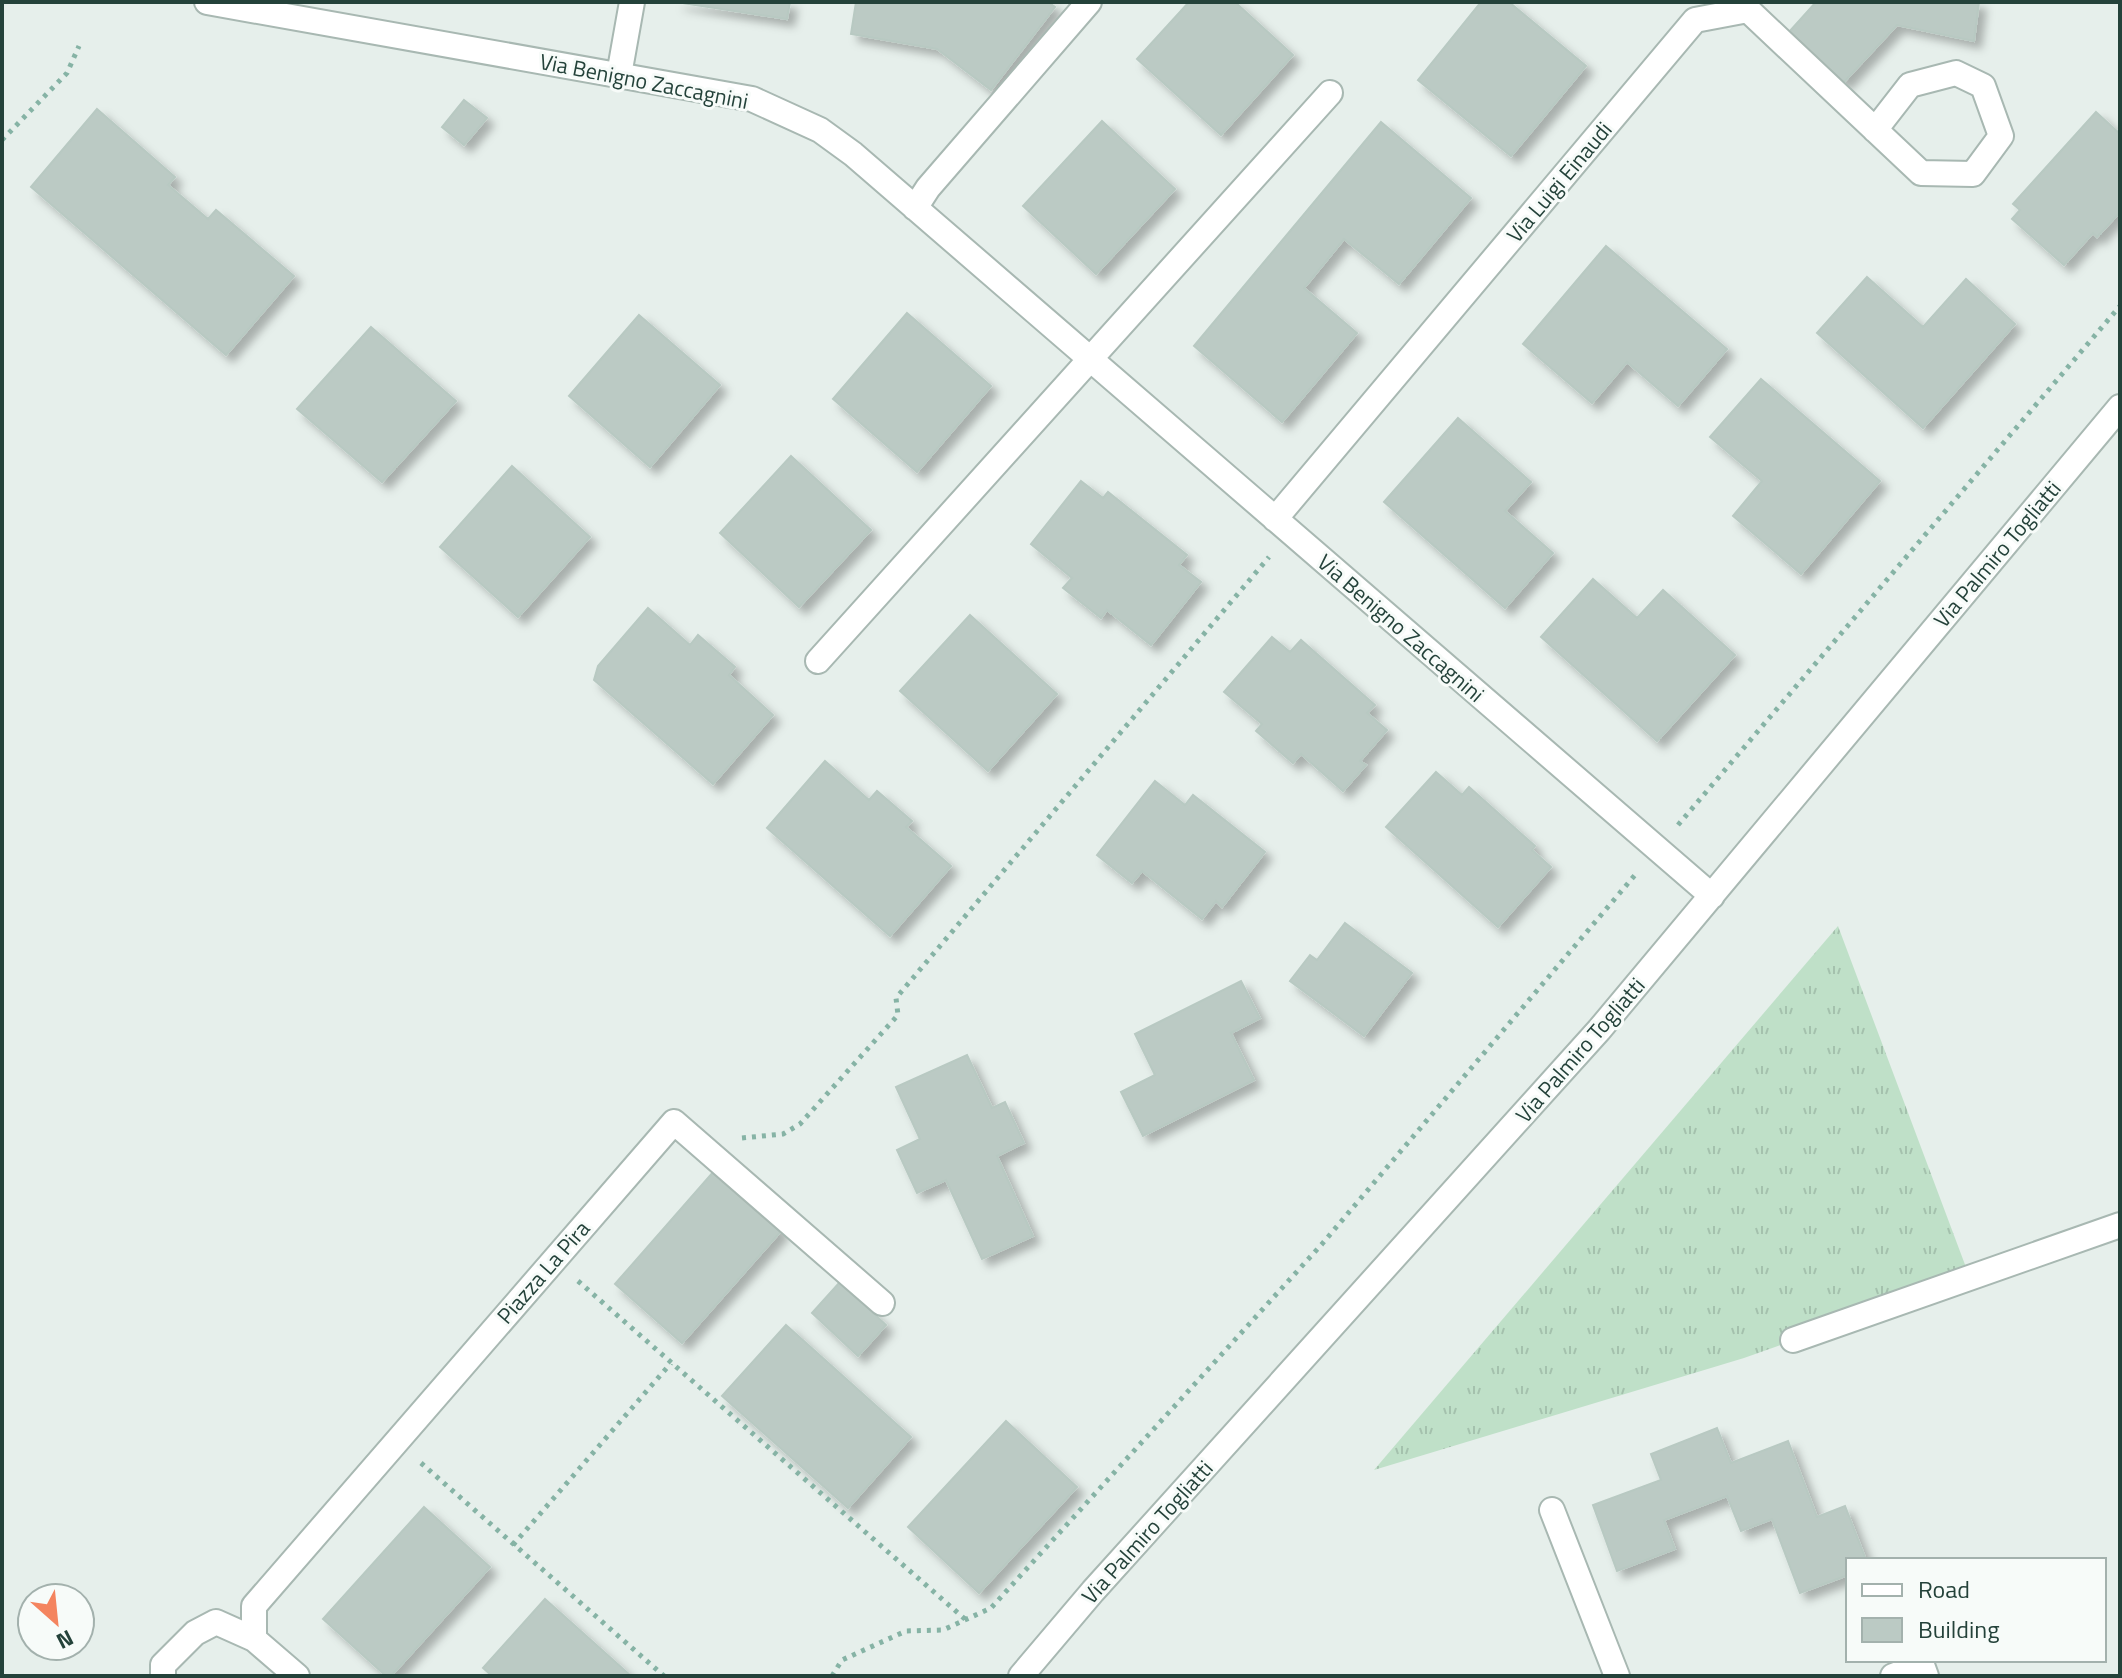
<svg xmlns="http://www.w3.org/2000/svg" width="2122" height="1678" viewBox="0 0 2122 1678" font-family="'Titillium Web',sans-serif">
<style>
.grass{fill:url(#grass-tufts)}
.building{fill:#bbcac4;stroke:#b8c9c2;stroke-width:2;filter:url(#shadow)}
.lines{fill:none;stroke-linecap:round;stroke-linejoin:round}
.minor-casing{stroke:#a8b8b2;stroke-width:28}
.path{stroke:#86b3a5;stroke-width:5;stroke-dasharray:4 6;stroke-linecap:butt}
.minor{stroke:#fff;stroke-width:24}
.labels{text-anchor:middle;stroke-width:6;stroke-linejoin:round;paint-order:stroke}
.street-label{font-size:22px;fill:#24423a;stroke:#f7fbf9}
</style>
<defs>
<pattern id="grass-tufts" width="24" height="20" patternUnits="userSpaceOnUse" patternTransform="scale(2)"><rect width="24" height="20" fill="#bfe0c8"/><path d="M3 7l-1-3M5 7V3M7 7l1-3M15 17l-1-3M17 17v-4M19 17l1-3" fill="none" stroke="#a4c1ad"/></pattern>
<filter id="shadow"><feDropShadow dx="7" dy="7" stdDeviation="4" flood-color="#0004"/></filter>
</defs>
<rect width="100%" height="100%" fill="#e6efeb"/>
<path class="grass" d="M1838 926 1970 1278 1744 1358 1374 1470Z"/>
<path class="building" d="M676 2H790L787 19Z
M856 2H1048L1055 7 991 90 937 49 851 34Z
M1189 2H1235L1293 55 1221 135 1137 59Z
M1481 2H1509L1586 66 1511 156 1418 80Z
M1816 2H1979L1974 41 1897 25 1843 83 1789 32Z
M464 100 487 118 464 145 442 127Z
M97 109 175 177 168 185 208 219 216 210 294 276 226 355 31 187Z
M2096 112 2120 134V212L2097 237 2093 233 2064 265 2012 219 2020 210 2013 204Z
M1102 121 1175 189 1096 274 1023 206Z
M1381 122 1471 198 1399 284 1344 239 1304 288 1357 333 1282 422 1194 346Z
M1606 246 1727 349 1678 406 1627 362 1592 403 1523 344Z
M1867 277 1923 327 1966 279 2015 324 1923 428 1817 333Z
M907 313 991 386 917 472 833 399Z
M639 315 720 385 650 467 569 396Z
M371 327 456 401 382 482 297 409Z
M1761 379 1880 481 1801 574 1733 516 1762 481 1710 437Z
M1458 418 1531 482 1505 511 1553 553 1505 608 1384 502Z
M791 456 871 530 799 607 720 533Z
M512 466 590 537 518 617 440 547Z
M1081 481 1103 498 1108 492 1187 555 1179 565 1201 582 1151 645 1107 610 1101 618 1063 588 1072 578 1031 544Z
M1593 579 1637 618 1663 590 1735 655 1657 741 1541 637Z
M648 608 690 645 698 635 735 667 729 675 773 715 713 784 594 680 598 666Z
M970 615 1057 694 988 771 900 691Z
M1272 637 1290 652 1301 640 1375 705 1367 713 1387 730 1360 761 1366 765 1343 791 1301 754 1293 763 1256 731 1262 724 1224 692Z
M825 761 869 800 877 791 912 821 906 827 951 866 890 936 767 828Z
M1436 772 1462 795 1469 787 1535 846 1532 850 1551 867 1498 927 1386 827Z
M1155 781 1185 805 1193 795 1265 852 1222 907 1216 901 1202 919 1142 871 1132 883 1097 855Z
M1345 923 1412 973 1364 1036 1290 981 1310 955 1317 960Z
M1241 981 1260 1018 1231 1033 1254 1080 1143 1136 1121 1092 1155 1075 1135 1034Z
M967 1055 992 1108 1005 1102 1024 1143 997 1156 1033 1236 982 1259 946 1180 917 1193 897 1150 920 1139 896 1087Z
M715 1170 782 1230 682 1343 615 1284Z
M840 1282 886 1325 858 1356 812 1313Z
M786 1325 911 1437 848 1508 722 1396Z
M1006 1421 1077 1487 979 1593 908 1527Z
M1717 1428 1731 1463 1788 1441 1817 1517 1845 1506 1866 1560H1848V1575L1800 1593 1772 1519 1741 1531 1727 1496 1664 1520 1675 1549 1617 1571 1593 1505 1661 1480 1651 1454Z
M424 1507 490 1567 391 1676H386L323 1619Z
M545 1599 631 1676H492L483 1668Z"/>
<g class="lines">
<g class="minor-casing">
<path id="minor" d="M207 2 752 99 820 130 853 154 1712 896
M619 75 632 2
M915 208 928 188 1089 2
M1275 519 1695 20 1748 10 1921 173 1973 174 2001 136 1983 86 1956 73 1910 85 1875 130
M818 661 1330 93
M1793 1340 2120 1225
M1552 1510 1617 1676
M254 1639V1606L674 1122 882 1303
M163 1676V1665L195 1633 216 1622 254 1639 297 1676
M1021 1676 1093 1591 1599 1030 2120 407
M1893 1676 1922 1665 1926 1676"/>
</g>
<path class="path" d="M2 140 67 73 79 46
M1678 825 2120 306
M742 1138 783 1134 800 1124 898 1015 896 998 1269 557
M578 1281 966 1620
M421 1463 664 1676
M513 1545 671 1363
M832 1676 842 1660 906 1631 943 1630 991 1608 1322 1244 1635 875"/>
<use href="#minor" class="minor"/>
</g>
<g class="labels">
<g class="street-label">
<text transform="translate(644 81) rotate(11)" y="8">Via Benigno Zaccagnini</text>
<text transform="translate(1559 182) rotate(-50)" y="8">Via Luigi Einaudi</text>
<text transform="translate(1997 554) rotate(-50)" y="8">Via Palmiro Togliatti</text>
<text transform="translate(1401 628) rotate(41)" y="8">Via Benigno Zaccagnini</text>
<text transform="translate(1580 1050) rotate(-49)" y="8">Via Palmiro Togliatti</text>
<text transform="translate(543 1272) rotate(-49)" y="8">Piazza La Pira</text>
<text transform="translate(1147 1532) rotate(-48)" y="8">Via Palmiro Togliatti</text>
</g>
</g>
<rect width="2122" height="1678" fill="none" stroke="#24423a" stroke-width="8"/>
<rect x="1846" y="1558" width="260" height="104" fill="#f7fbf9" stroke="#a3b1ad" stroke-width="2"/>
<rect x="1862" y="1584" width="40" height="12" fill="#ffffff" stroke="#a3b1ad" stroke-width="2"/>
<text x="1918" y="1598" font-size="24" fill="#24423a">Road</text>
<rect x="1862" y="1618" width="40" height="24" fill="#bbcac4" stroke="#a3b1ad" stroke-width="2"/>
<text x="1918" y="1638" font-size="24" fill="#24423a">Building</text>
<g transform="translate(56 1622) rotate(153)"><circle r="38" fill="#f7fbf9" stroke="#a3b1ad" stroke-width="2"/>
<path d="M0-6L14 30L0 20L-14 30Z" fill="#f4845f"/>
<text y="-12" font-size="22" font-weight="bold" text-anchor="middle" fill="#24423a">N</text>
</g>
</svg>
